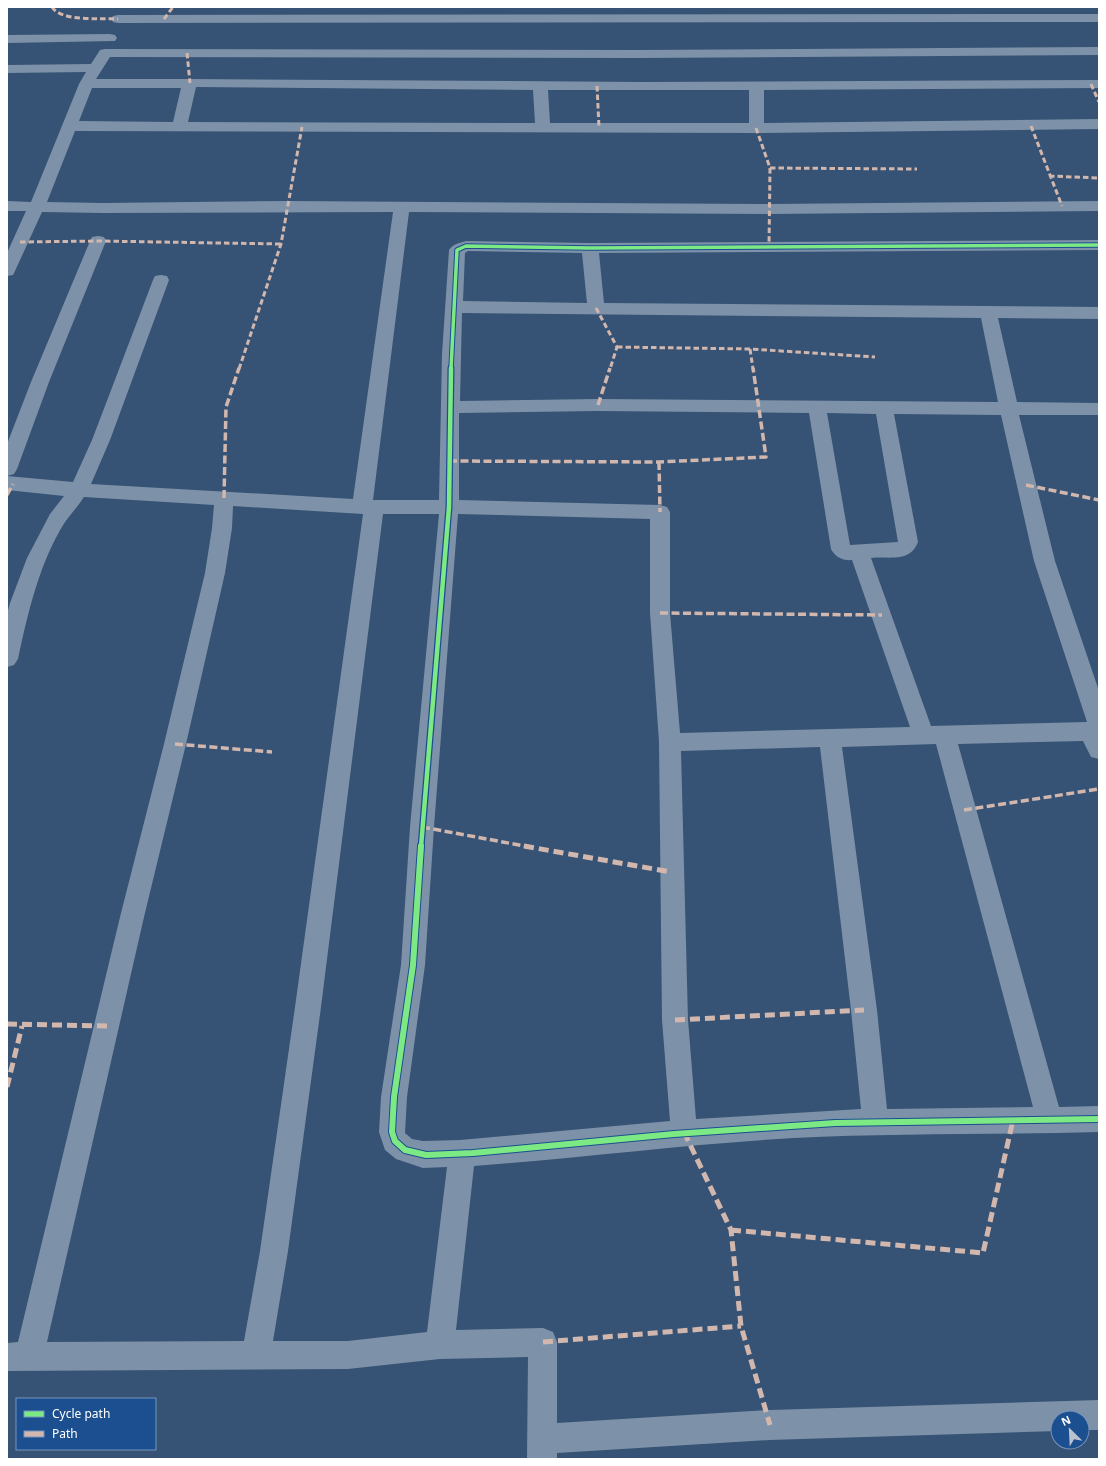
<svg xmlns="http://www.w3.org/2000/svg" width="1106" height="1466" viewBox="0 0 1106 1466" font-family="'Noto Sans',sans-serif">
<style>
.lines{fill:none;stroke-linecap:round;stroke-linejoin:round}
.minor{fill:#7d92a8;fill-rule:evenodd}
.quiet-far2{stroke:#d1b7ad;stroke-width:3;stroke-dasharray:5.5 3;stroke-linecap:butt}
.quiet-far1{stroke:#d1b7ad;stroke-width:3.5;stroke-dasharray:8 3.5;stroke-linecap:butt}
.quiet{stroke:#d1b7ad;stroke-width:5;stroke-dasharray:10 5;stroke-linecap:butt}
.cycleway-far2-casing{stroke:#1b4f8f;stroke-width:5.5}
.cycleway-far1-casing{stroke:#1b4f8f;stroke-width:7}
.cycleway-casing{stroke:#1b4f8f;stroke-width:8}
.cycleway-far2{stroke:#7ce984;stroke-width:3.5}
.cycleway-far1{stroke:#7ce984;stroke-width:4.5}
.cycleway{stroke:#7ce984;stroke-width:6}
</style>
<rect width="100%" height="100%" fill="#365274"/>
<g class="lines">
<path class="minor" d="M1099 14V22L118 23 113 22 111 19 113 16 118 15Z
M110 34 115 35 117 38 115 41 7 43V35Z
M1099 47V55L638 58 110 57 96 79H190L642 82 1099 80V88L764 90V123L1099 119V129L756 133 75 131 47 202 103 203 287 201 768 204 1099 201V211L768 214 409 212 373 500H439L442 354 449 250C453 244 459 243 466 241L590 243 1099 240V250L599 253 604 303 1099 307V319L998 318 1017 402 1099 403V415H1019L1055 561 1099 691V759L1091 757 1083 741 958 744 1059 1107 1099 1106V1132C998 1135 896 1133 794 1138 687 1144 581 1158 474 1166L456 1330 543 1328 553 1332 557 1342V1423L770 1410 1099 1400V1430H1082V1418H1058V1431L770 1440 557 1453V1459H527L528 1357 440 1359 348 1369 7 1371V1343L18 1342 120 917 164 744 205 573 212 528 214 505 84 497C78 506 71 514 65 522 39 563 28 613 18 659L14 665 7 667V614L10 603 27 558 50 514 64 496 7 490V476L73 482 92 440 153 280 155 276 161 275 167 276 169 280 110 440 91 484 353 499 393 212 103 213 42 212 15 271 13 275 7 276V253L26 211H7V201L31 202 79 84 86 72 7 73V65L91 64 100 50 105 49 638 50ZM196 87 533 90 535 123 188 122ZM92 88H181L173 122 79 121ZM548 90H749V123H550ZM468 251 582 253 587 303 463 301 465 253ZM462 313 981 318 998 402 598 399 460 401ZM598 411 809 413 831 549C835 557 843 561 852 560L910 727 680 733 670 613V512L667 507 660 505 459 500V413ZM827 413 876 414 898 542 850 545ZM894 414 1001 415 1034 561 1087 722 931 726 871 558C890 556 910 563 918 542ZM233 506 363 514 295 1007 260 1251 244 1341 47 1342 144 917 186 744 225 573 232 528ZM383 514H439L410 827 401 965 381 1097 379 1132 385 1150 396 1159 423 1168 447 1167 427 1332 348 1341H273L288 1251 321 1007ZM458 514 650 519V613L659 742 662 1020 670 1121 460 1140 423 1141 412 1139 405 1133 407 1097 425 965 434 827ZM936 744 1033 1107 887 1109 877 1010 842 747ZM820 747 851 1010 861 1109 696 1119 688 1020 681 751Z
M98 236 104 237 106 241 49 382 17 469 14 474 7 476V444L31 382 90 241 92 237Z"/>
<path class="quiet-far2" d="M52 7C61 22 101 18 118 19
M164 19 173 7
M187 53 190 83
M1091 84 1099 102
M597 86 599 127
M1031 126 1062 206
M756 128 770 168 769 247
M770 168 917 169
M1049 176 1099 178
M20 242 98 241 281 244
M596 308 617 347 610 369
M617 347 750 349 875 357
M750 349 753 369
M239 369 281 244 302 127"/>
<path class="quiet-far1" d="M598 405 610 368
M449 461 659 462 766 457 753 368
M659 462 660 512
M1026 485 1099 500
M7 495 13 484
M224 498 226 407 239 368
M660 613 882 615
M175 744 272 752
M964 810 1099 789
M422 827 530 847"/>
<path class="quiet" d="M524 846 671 872
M675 1020 864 1010
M7 1024 107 1026
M7 1087 22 1026
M684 1132 731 1230 741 1326 770 1425
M731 1230 983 1253 1013 1120
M543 1342 741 1326"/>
<g class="cycleway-far2-casing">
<path id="cycleway-far2" d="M451 369 457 250 466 246 590 248 1099 245"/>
</g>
<g class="cycleway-far1-casing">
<path id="cycleway-far1" d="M421 847 449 507 451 368"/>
</g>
<g class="cycleway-casing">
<path id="cycleway" d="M421 846 413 965 394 1097 392 1132 395 1141 405 1150 426 1155 473 1153 674 1134 835 1123 1099 1119"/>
</g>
<use href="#cycleway-far2" class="cycleway-far2"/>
<use href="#cycleway-far1" class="cycleway-far1"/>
<use href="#cycleway" class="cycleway"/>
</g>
<rect width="1106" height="1466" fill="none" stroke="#ffffff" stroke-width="16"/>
<rect x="16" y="1398" width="140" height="52" fill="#1b4f8f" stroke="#7695bc"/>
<rect x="24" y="1411" width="20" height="6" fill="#7ce984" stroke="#7695bc"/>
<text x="52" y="1418" font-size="12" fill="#ffffff">Cycle path</text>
<rect x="24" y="1431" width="20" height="6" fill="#d1b7ad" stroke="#7695bc"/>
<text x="52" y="1438" font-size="12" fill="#ffffff">Path</text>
<g transform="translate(1070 1430) rotate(336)"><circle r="19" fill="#1b4f8f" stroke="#7695bc"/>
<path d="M0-3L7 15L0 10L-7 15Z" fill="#b9c2ce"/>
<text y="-6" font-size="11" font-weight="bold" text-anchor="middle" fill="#ffffff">N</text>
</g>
</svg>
